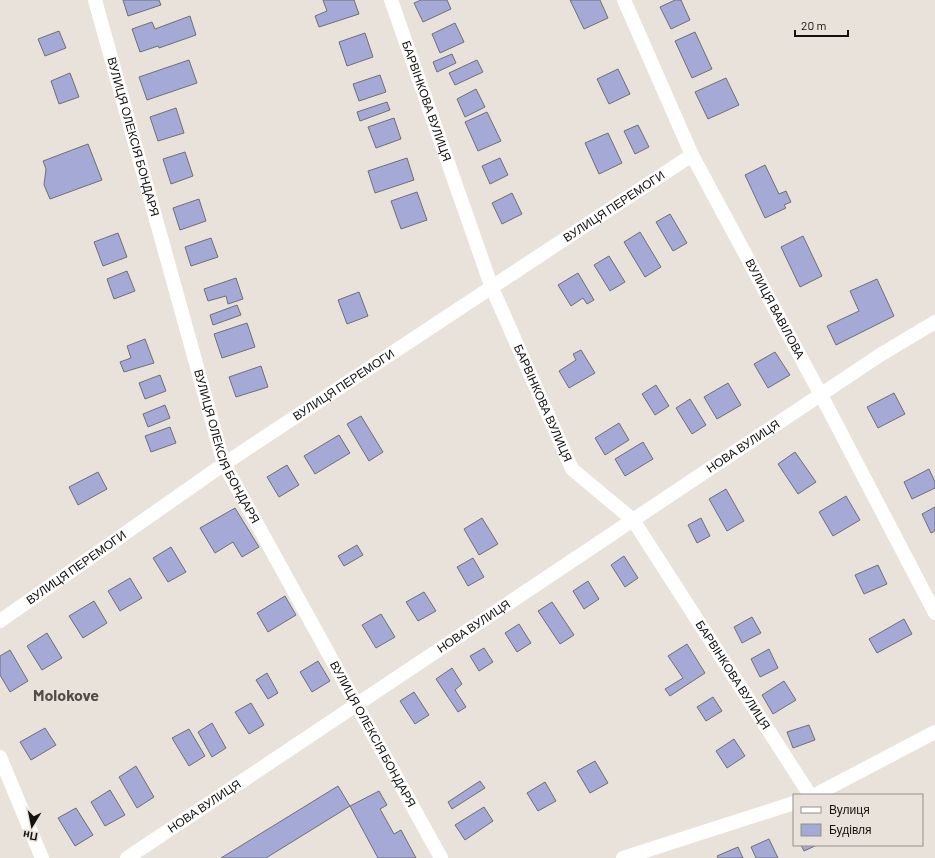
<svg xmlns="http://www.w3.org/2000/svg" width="935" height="858" viewBox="0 0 935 858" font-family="Barlow,sans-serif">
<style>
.building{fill:#a5a9d5;stroke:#6e6f77}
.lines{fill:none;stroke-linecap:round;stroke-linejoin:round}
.street{stroke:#fff;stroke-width:14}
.labels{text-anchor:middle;stroke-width:3;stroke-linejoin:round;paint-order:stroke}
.street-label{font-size:12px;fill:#14120f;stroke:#e9e2da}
.district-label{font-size:16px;font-weight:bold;fill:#534d47;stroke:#e9e2da}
</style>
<rect width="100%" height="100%" fill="#e9e2da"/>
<path class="building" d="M123 0H159L161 5 128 16Z
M323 0H354L359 14 319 27 315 16 327 11Z
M421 0H447L451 9 423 22 414 3Z
M570 0H600L608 18 584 29Z
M675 0H681L690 20 671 29 660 7Z
M190 16 196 35 159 48 158 46 140 52 132 29 152 22 155 29Z
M455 23 464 42 440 53 432 34Z
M59 31 66 48 45 56 38 39Z
M695 32 712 69 692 78 675 41Z
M365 33 373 57 347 66 339 42Z
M452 54 456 63 437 72 433 62Z
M189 60 197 83 147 100 139 77Z
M477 60 483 72 455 85 449 73Z
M618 69 630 94 609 104 597 79Z
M70 73 79 97 59 104 51 81Z
M380 75 386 92 359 101 353 84Z
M726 78 739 105 708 119 695 92Z
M476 89 485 107 465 117 457 99Z
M387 102 390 110 360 121 357 112Z
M176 108 184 133 158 141 150 117Z
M487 112 501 141 478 151 465 122Z
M394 118 401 139 376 148 368 127Z
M638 125 649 147 635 154 624 131Z
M608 133 622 163 599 174 585 143Z
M88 144 102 180 50 199 44 185 46 169 43 161Z
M185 152 193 176 171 184 163 159Z
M407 158 414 180 375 193 368 171Z
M500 158 508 175 490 184 482 166Z
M765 165 779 194 786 191 791 202 784 205 786 208 765 218 745 175Z
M417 192 427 220 401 229 391 201Z
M512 193 522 214 502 224 492 203Z
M199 199 206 221 180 230 173 208Z
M670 214 687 243 673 251 656 222Z
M640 232 661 267 645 277 624 242Z
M118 233 127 257 103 266 94 242Z
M803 236 822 276 800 287 781 247Z
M211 238 218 257 191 266 185 247Z
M609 256 625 282 610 291 594 265Z
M127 271 135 291 114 299 107 279Z
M578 273 594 300 587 304 583 298 571 306 558 285Z
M236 278 243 299 228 304 226 296 208 301 204 289Z
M877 279 894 316 836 345 827 326 859 311 850 291Z
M359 292 368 316 347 324 338 300Z
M237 305 241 315 213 325 210 315Z
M247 323 255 347 222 358 214 334Z
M145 339 154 363 124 372 120 362 131 358 127 346Z
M581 350 595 373 569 388 559 371 576 360 573 354Z
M775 352 790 375 768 388 754 364Z
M261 366 268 387 236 397 229 377Z
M160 375 166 391 145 399 139 383Z
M728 383 741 405 717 419 704 397Z
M656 385 669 406 655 415 642 394Z
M894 393 905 414 878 428 867 407Z
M690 399 706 425 692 434 676 408Z
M165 405 170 418 148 427 143 414Z
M361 416 383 452 369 461 347 424Z
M619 423 629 440 605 455 595 438Z
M170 427 176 443 151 452 145 436Z
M339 435 350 453 315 474 304 456Z
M643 442 653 459 625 476 615 459Z
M795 452 816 482 798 494 778 464Z
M287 465 299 485 279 497 267 477Z
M929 469 935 482V488L912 499 904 482Z
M98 472 107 489 78 505 69 487Z
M726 489 744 521 727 531 709 499Z
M846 496 860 520 833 536 819 512Z
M935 507V531L931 533 922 514Z
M235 508 259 547 242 557 233 542 215 553 200 528Z
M482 518 498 544 479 555 464 529Z
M701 518 710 536 697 543 688 525Z
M357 545 363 555 344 566 338 556Z
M171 547 186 572 168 582 153 558Z
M624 556 638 578 625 587 611 565Z
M473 558 484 577 468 586 457 567Z
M878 565 887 584 864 594 855 575Z
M130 578 142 598 120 611 108 591Z
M588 581 599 599 584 609 573 591Z
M424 592 436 611 418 621 406 602Z
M285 596 296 615 268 632 257 613Z
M94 601 107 623 83 638 69 616Z
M552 602 574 635 560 644 538 611Z
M381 614 395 637 376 648 362 625Z
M752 617 761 633 742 643 734 627Z
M904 619 912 634 877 653 869 639Z
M519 624 531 643 517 652 505 633Z
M47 633 62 658 42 670 27 646Z
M687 644 705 673 670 696 665 689 683 678 668 656Z
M484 648 493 662 479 671 470 656Z
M769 649 778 668 760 677 751 659Z
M10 650 28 681 10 692 0 675V656Z
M318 661 330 681 312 692 300 672Z
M452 668 462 684 455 690 466 707 458 712 436 679Z
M267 673 278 693 268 699 256 680Z
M784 681 796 700 773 714 762 695Z
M414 692 429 715 415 724 400 701Z
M713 697 722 711 706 721 697 707Z
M251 703 264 725 249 734 235 712Z
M212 723 226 748 212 757 198 732Z
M809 725 815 740 793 748 787 732Z
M45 728 56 745 31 760 20 742Z
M189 729 205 756 189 766 172 738Z
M734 739 745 756 727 768 716 751Z
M595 761 608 783 590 793 577 771Z
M136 766 154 797 137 808 119 777Z
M480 781 485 788 452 809 448 802Z
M545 782 556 801 538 811 527 793Z
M338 786 350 806 266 858H221Z
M110 790 125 815 105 826 91 802Z
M379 791 387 805 380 809 394 834 401 830 416 858H378L350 806Z
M484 807 493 821 465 840 455 825Z
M76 808 93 835 75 846 58 818Z
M769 839 778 858H756L751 847Z
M801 845H817L804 851Z
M738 847 743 858H718L717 856Z"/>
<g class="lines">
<g class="street">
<path id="s1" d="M95 0 224 464 441 858"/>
<path id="s2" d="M391 0 492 288 572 469 633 520 810 795"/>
<path id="s3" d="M624 0 692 155 821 395 935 613"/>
<path id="s4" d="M0 621 224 464 692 155"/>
<path d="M0 757 42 858"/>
<path d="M815 795 935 732"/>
<path id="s5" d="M127 858 880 355 935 322"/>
<path d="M623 858 794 803"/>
</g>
</g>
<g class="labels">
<g class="street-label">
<text dy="4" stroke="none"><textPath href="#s2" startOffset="107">БАРВІНКОВА ВУЛИЦЯ</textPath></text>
<text dy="4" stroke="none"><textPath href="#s1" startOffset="142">ВУЛИЦЯ ОЛЕКСІЯ БОНДАРЯ</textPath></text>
<text dy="4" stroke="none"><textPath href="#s4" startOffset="741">ВУЛИЦЯ ПЕРЕМОГИ</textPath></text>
<text dy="4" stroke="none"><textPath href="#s3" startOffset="344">ВУЛИЦЯ ВАВІЛОВА</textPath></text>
<text dy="4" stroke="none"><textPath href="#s4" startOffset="417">ВУЛИЦЯ ПЕРЕМОГИ</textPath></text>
<text dy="4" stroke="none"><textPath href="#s2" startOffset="431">БАРВІНКОВА ВУЛИЦЯ</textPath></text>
<text dy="4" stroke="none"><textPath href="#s1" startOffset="466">ВУЛИЦЯ ОЛЕКСІЯ БОНДАРЯ</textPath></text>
<text dy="4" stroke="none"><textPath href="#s5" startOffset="741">НОВА ВУЛИЦЯ</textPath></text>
<text dy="4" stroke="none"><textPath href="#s4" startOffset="93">ВУЛИЦЯ ПЕРЕМОГИ</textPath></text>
<text dy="4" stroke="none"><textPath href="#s5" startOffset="417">НОВА ВУЛИЦЯ</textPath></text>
<text dy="4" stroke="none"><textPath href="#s2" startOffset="767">БАРВІНКОВА ВУЛИЦЯ</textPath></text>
<text dy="4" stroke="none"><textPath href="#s1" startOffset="790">ВУЛИЦЯ ОЛЕКСІЯ БОНДАРЯ</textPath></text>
<text dy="4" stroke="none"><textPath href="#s5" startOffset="93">НОВА ВУЛИЦЯ</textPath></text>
</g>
<g class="district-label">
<text x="66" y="701">Molokove</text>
</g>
</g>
<rect x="793" y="794" width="130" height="52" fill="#e9e2da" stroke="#948f89"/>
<rect x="801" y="807" width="20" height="6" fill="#ffffff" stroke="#948f89"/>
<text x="829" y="814" font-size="12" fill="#14120f">Вулиця</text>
<rect x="801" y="824" width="20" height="12" fill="#a5a9d5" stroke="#948f89"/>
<text x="829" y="834" font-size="12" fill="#14120f">Будівля</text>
<g transform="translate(32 826) rotate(190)" stroke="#e9e2da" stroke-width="3" paint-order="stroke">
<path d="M0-3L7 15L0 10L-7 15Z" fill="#14120f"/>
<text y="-6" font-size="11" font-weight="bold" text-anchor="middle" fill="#14120f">Пн</text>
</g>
<path d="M795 30v6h53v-6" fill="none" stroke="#14120f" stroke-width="2"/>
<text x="801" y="30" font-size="12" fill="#14120f" stroke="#e9e2da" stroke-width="3" paint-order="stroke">20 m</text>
</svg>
